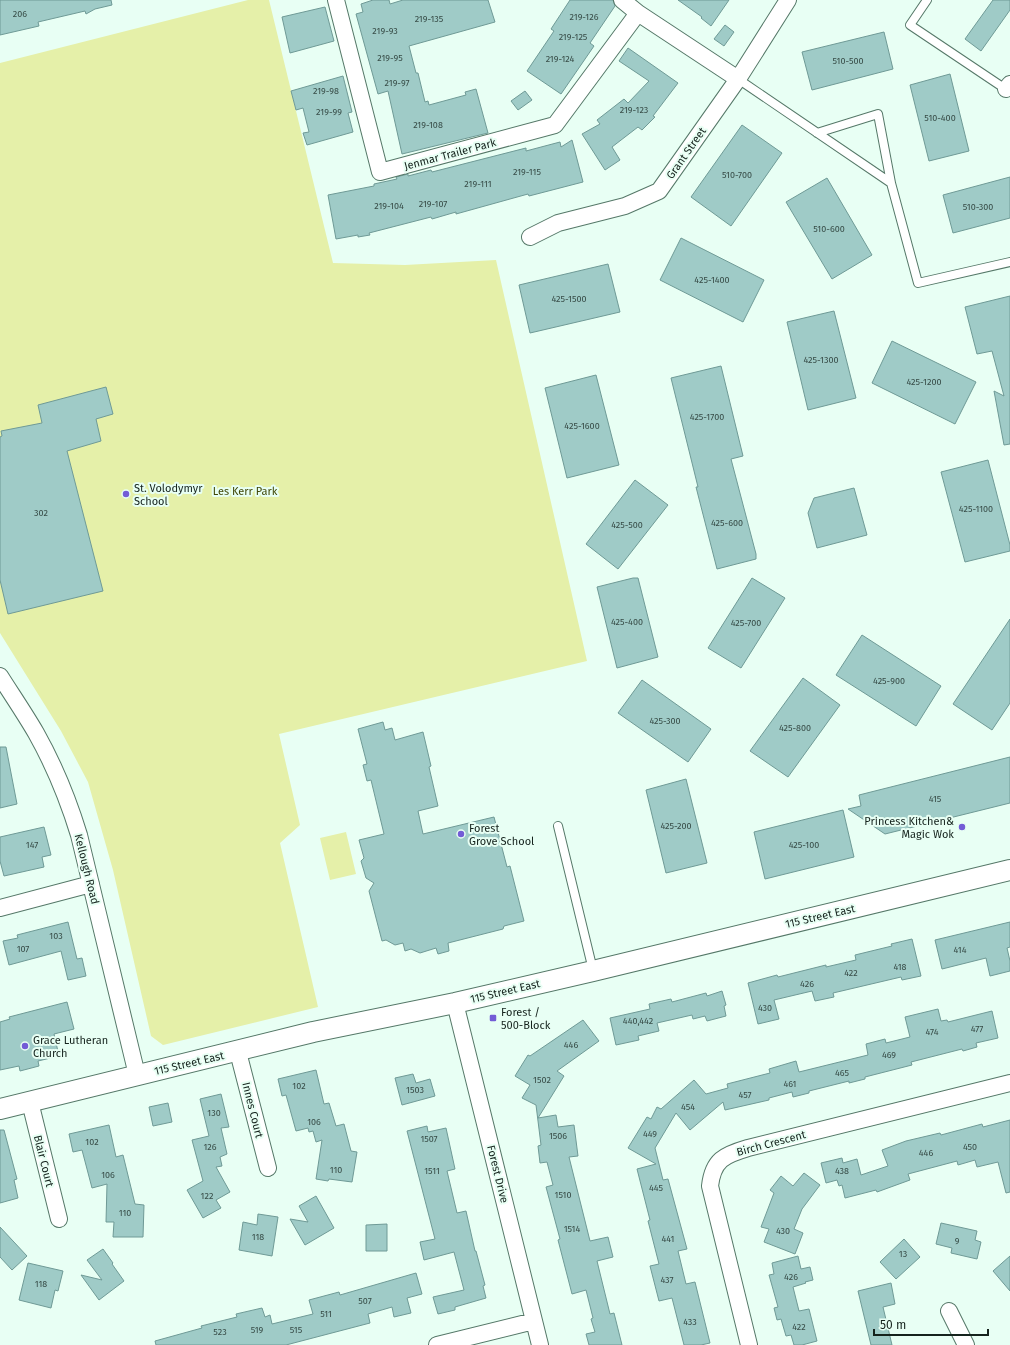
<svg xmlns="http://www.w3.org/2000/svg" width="1010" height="1345" viewBox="0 0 1010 1345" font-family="'Fira Sans',sans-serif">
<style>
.green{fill:#e5f0a9}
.building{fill:#9fcbc7;stroke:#6f9a96}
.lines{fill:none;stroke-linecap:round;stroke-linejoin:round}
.service-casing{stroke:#557868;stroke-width:10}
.minor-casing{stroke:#557868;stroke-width:18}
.tertiary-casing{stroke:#557868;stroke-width:22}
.service{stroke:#fff;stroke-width:8}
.minor{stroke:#fff;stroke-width:16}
.tertiary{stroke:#fff;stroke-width:20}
.poi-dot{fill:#735cd6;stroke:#e8fff4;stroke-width:1.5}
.labels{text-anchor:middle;stroke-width:4;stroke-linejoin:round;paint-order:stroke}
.number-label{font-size:9px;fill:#384d48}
.street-label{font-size:11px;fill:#15231d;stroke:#e8fff4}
.poi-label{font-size:11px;fill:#15231d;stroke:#e8fff4;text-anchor:start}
.park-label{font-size:11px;fill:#414807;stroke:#e8fff4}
</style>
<rect width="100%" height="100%" fill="#e8fff4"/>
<path class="green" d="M248 0H269L333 263 405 265 496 260 587 661 279 734 300 825 280 843 318 1007 163 1045 151 1036 113 870 88 782 61 731 0 633V63Z
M346 832 356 874 330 880 320 838Z"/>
<path class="building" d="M0 0H111L112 5 95 9 86 14 85 11 38 22 39 26 0 35Z
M373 0H389L390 4 403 0H488L495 22 409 46 416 73H418L425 102 428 101 429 105 466 95 465 92 476 89 488 133 402 154 388 91 378 94 356 14 363 12 361 4Z
M570 0H613L615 6 590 43 594 46 561 94 527 71 554 31 551 29Z
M678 0H729L711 26 701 18 702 17Z
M993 0H1010V10L981 51 965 39Z
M325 7 334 41 290 53 282 17Z
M725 25 734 32 724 46 714 39Z
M884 32 893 69 812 90 802 52Z
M628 48 678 83 653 116 655 117 642 130 638 127 612 147 620 160 605 170 582 134 600 124 597 120 624 99 628 103 649 81 619 61Z
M950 74 969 151 929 161 910 85Z
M343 76 352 112 348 113 353 132 307 145 303 133 309 132 303 108 296 110 291 91Z
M525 91 532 100 518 110 511 101Z
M742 125 782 153 731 226 691 197Z
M572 140 583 182 529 196 528 194 456 214V212L432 219 431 217 369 233 370 235 358 237V235L336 239 328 195 374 186V184L397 179 396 177 408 174V176L431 170 432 172 526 148V151L560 142 561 147Z
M1010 177V218L953 233 943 195Z
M827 178 872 255 832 279 786 202Z
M681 238 764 280 743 322 660 280Z
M608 264 620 312 530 333 519 285Z
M1010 296V444L1004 445 994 391 1004 396 992 351 977 354 965 307Z
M834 311 856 398 808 410 787 322Z
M892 341 976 382 955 424 872 383Z
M721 366 743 456 731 459 756 554V559L717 569 696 487H698L671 378Z
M596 375 619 465 567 478 545 388Z
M106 387 113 414 96 419 101 441 67 451 103 591 8 614 0 580V437L2 436 1 431 42 423 38 405Z
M988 460 1010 545V551L965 562 941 472Z
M635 480 668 505 618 569 586 544Z
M854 488 867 535 817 548 808 513 814 498Z
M633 578H638L658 657 617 668 597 587Z
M752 578 785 598 741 668 708 648Z
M1010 619V703L992 730 953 704Z
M862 635 941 686 916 726 836 675Z
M803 678 840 705 788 777 750 751Z
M642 680 711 729 688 762 618 713Z
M383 722 385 730 392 728 395 740 423 732 431 766 429 767 438 806 418 811 423 834 494 817 507 867 510 866 524 921 504 926 503 929 448 943 449 951 438 954 436 948 420 953 411 949 405 951 403 943 395 945 386 940 382 941 369 891 374 883 366 878 361 861 364 858 359 840 384 834 371 780 367 781 363 765 367 764 358 729Z
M0 747H6L17 804 0 808Z
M1010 757V803L885 834 848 809 861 806 859 795Z
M686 779 707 863 666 873 646 790Z
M843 810 854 857 765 879 754 832Z
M44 827 51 855 42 857 44 867 4 876 0 861V837Z
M68 922 77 959 82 958 86 976 68 980 61 951 9 965 3 941 18 938 17 935Z
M1010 922V947L1007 948 1010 961V971L990 976 986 958 942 969 935 940Z
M912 939 921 976 902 980 901 977 833 993 834 997 815 1001 812 991 774 1000 779 1019 758 1024 748 983 777 975 778 977 826 965V967L856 960 855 955 892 946 891 944Z
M722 991 726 1005 724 1006 726 1016 707 1021 705 1016 693 1019 692 1015 657 1023 659 1031 638 1036 639 1040 616 1045 610 1018 650 1009 649 1004 671 999 672 1002 706 993 707 996Z
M67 1002 74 1029 54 1034 59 1056 38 1061 39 1066 20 1071 19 1066 0 1070V1022L10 1019 9 1017Z
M938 1009 941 1021 947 1020 948 1022 992 1011 998 1038 976 1043 977 1047 963 1051 962 1049 911 1062 912 1065 865 1077V1079L849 1083V1081L809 1091V1093L793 1097 792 1092 769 1098V1100L725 1110 723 1102 690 1130 676 1113 655 1148 663 1180 668 1179 687 1249 678 1251 686 1284 695 1282 710 1343 701 1345H684L672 1298 659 1301 650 1266 659 1264 648 1221 650 1220 637 1169 656 1164 628 1148 647 1117 651 1119 657 1107 661 1109 694 1080 706 1094 728 1088 727 1084 770 1073 769 1069 796 1061 799 1072 868 1055 866 1044 885 1039 886 1043 910 1037 905 1017Z
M583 1020 599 1041 557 1071 564 1076 538 1118 556 1115 558 1127 574 1125 578 1156 569 1157 590 1241 608 1237 613 1257 597 1261 610 1314 614 1313 622 1345H589L586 1334 595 1332 591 1319 593 1318 586 1290 572 1294 558 1240 560 1239 546 1187 553 1185 547 1162 540 1163 538 1146 541 1145 536 1105 522 1098 530 1085 515 1076 528 1055 530 1056Z
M316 1070 324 1104 329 1103 336 1126 344 1124 351 1151 357 1152 352 1182 329 1179 328 1181 316 1179 322 1140 316 1142 313 1131 309 1132 308 1128 296 1131 286 1095 282 1096 278 1079Z
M413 1074 416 1083 430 1079 435 1096 402 1105 395 1078Z
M221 1094 229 1127 221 1128 227 1154 220 1157 222 1166 216 1167 230 1192 216 1200 221 1208 203 1218 187 1190 203 1181 192 1140 209 1136 200 1099Z
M168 1103 172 1122 153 1126 149 1107Z
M1010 1120V1192L1006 1193 998 1162 977 1167 975 1160 958 1165 957 1161 908 1174 910 1180 877 1192 876 1190 845 1198 842 1185 839 1186 837 1180 826 1183 821 1163 842 1158 843 1163 857 1159 861 1175 888 1166 882 1150 906 1141 940 1133 941 1135 982 1124 983 1127Z
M109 1125 116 1157 123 1155 135 1204 144 1205 143 1237H113L114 1222H106L107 1184 92 1188 82 1150 73 1152 69 1134Z
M427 1126 428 1132 446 1128 455 1169 447 1171 457 1213 466 1211 475 1251H476L485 1285 483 1286 486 1298 455 1307V1310L438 1314 433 1297 464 1290 454 1252 424 1260 420 1242 435 1239 407 1131Z
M0 1130H4L17 1179 14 1180 18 1198 0 1203Z
M804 1173 820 1185 802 1209 794 1229 803 1233 795 1254 764 1242 769 1229 761 1227 774 1193 770 1190 781 1176 793 1186Z
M316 1196 334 1228 305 1245 290 1219 308 1222 299 1206Z
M258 1214 278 1217 272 1256 239 1250 243 1222 257 1225Z
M941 1223 977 1231 975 1240 981 1242 977 1259 951 1253 952 1248 936 1244Z
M387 1224V1251H366V1225Z
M0 1227 27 1256 12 1270 0 1257Z
M904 1239 920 1257 896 1279 880 1262Z
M103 1249 113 1263 112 1264 124 1281 99 1300 81 1275 102 1280 87 1260Z
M798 1256 801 1269 810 1267 813 1280 805 1282 806 1283 793 1287 799 1311 809 1309 817 1341 802 1345H794L791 1335 786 1336 781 1319 777 1320 774 1308 778 1307 769 1275 774 1274 772 1263Z
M1010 1256V1291L993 1271Z
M28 1263 63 1271 58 1291 55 1290 51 1308 19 1300Z
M416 1273 422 1294 407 1298 411 1313 394 1317 392 1307 368 1314 370 1323 286 1345H156L155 1341 202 1328 201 1326 237 1317 236 1314 262 1308 265 1317 270 1315 272 1324 313 1314 309 1300 339 1292 340 1295Z
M891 1283 895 1304 883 1307 892 1345H871L858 1291Z"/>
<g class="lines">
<g class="service-casing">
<path id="service" d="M927 0 910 25 1007 90
M738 79 891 183 918 283 1010 262
M817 133 878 114 891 183
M558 826 593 970"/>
</g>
<g class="minor-casing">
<path id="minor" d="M336 0 380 172 555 125 638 13
M622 0 638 13 738 79
M1006 89 1010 84
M530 237 558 223 625 206 659 191 738 79 788 0
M0 676C12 695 25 714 36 733 54 765 68 799 79 835L137 1075
M0 908 91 884
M455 1003 540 1345
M238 1052 268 1168
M30 1102 59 1219
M949 1311 966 1345
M437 1345 534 1321
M749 1345 710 1186C713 1160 724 1155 748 1148L1010 1083"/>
</g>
<g class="tertiary-casing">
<path id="tertiary" d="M0 1109 313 1032 455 1003 593 971 1010 870"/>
</g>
<use href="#service" class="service"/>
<use href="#minor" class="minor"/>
<use href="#tertiary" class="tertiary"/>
</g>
<g class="poi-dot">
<circle cx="126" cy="494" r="4"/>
<circle cx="962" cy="827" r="4"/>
<circle cx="461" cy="834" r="4"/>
<rect x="489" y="1014" width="8" height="8" rx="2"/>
<circle cx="25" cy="1046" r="4"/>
</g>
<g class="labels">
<g class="number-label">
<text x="20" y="17">206</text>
<text x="584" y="20">219-126</text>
<text x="429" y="22">219-135</text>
<text x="385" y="34">219-93</text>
<text x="573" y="40">219-125</text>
<text x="390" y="61">219-95</text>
<text x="560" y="62">219-124</text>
<text x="848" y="64">510-500</text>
<text x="397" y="86">219-97</text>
<text x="326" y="94">219-98</text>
<text x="634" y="113">219-123</text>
<text x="329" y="115">219-99</text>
<text x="940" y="121">510-400</text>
<text x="428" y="128">219-108</text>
<text x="527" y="175">219-115</text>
<text x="737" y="178">510-700</text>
<text x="478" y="187">219-111</text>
<text x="433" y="207">219-107</text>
<text x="389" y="209">219-104</text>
<text x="978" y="210">510-300</text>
<text x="829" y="232">510-600</text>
<text x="712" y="283">425-1400</text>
<text x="569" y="302">425-1500</text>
<text x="821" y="363">425-1300</text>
<text x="924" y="385">425-1200</text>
<text x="707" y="420">425-1700</text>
<text x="582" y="429">425-1600</text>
<text x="976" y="512">425-1100</text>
<text x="41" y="516">302</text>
<text x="727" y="526">425-600</text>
<text x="627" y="528">425-500</text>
<text x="627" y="625">425-400</text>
<text x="746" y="626">425-700</text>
<text x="889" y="684">425-900</text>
<text x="665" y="724">425-300</text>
<text x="795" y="731">425-800</text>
<text x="935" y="802">415</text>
<text x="676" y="829">425-200</text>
<text x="32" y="848">147</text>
<text x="804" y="848">425-100</text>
<text x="56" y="939">103</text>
<text x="23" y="952">107</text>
<text x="960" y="953">414</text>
<text x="900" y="970">418</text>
<text x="851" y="976">422</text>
<text x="807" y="987">426</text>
<text x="765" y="1011">430</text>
<text x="638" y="1024">440,442</text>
<text x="977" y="1032">477</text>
<text x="932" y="1035">474</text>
<text x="571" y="1048">446</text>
<text x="889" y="1058">469</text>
<text x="842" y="1076">465</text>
<text x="542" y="1083">1502</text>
<text x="790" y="1087">461</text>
<text x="299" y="1089">102</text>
<text x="415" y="1093">1503</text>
<text x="745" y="1098">457</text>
<text x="688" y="1110">454</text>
<text x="214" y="1116">130</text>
<text x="314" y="1125">106</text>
<text x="650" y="1137">449</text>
<text x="558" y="1139">1506</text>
<text x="429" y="1142">1507</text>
<text x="92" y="1145">102</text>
<text x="210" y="1150">126</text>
<text x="970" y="1150">450</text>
<text x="926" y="1156">446</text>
<text x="336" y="1173">110</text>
<text x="432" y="1174">1511</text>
<text x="842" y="1174">438</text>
<text x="108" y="1178">106</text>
<text x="656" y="1191">445</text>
<text x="563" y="1198">1510</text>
<text x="207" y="1199">122</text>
<text x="125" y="1216">110</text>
<text x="572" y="1232">1514</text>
<text x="783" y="1234">430</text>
<text x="258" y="1240">118</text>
<text x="668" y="1242">441</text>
<text x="957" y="1244">9</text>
<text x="903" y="1257">13</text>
<text x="791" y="1280">426</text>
<text x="667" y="1283">437</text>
<text x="41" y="1287">118</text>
<text x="365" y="1304">507</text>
<text x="326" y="1317">511</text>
<text x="690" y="1325">433</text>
<text x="799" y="1330">422</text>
<text x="257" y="1333">519</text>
<text x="296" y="1333">515</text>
<text x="220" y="1335">523</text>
</g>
<g class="street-label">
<text transform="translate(686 153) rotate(-55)" y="4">Grant Street</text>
<text transform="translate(450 154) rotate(-15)" y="4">Jenmar Trailer Park</text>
<text transform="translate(87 869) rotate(76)" y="4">Kellough Road</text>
<text transform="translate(820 916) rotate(-13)" y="4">115 Street East</text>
<text transform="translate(505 991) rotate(-13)" y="4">115 Street East</text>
<text transform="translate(189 1063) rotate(-13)" y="4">115 Street East</text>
<text transform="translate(253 1110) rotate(76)" y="4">Innes Court</text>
<text transform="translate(771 1143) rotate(-15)" y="4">Birch Crescent</text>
<text transform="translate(44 1161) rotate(76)" y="4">Blair Court</text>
<text transform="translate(498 1174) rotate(76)" y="4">Forest Drive</text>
</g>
<g class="poi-label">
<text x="134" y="492">St. Volodymyr<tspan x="134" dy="13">School</tspan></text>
<text x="954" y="825" text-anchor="end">Princess Kitchen&amp;<tspan x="954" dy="13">Magic Wok</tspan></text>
<text x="469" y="832">Forest<tspan x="469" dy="13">Grove School</tspan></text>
<text x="501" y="1016">Forest /<tspan x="501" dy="13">500-Block</tspan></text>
<text x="33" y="1044">Grace Lutheran<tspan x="33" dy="13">Church</tspan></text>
</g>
<g class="park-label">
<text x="245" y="495">Les Kerr Park</text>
</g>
</g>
<path d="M874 1329v6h114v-6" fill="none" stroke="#15231d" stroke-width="2"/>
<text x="880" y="1329" font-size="12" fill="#15231d" stroke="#e8fff4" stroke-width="3" paint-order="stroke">50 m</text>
</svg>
